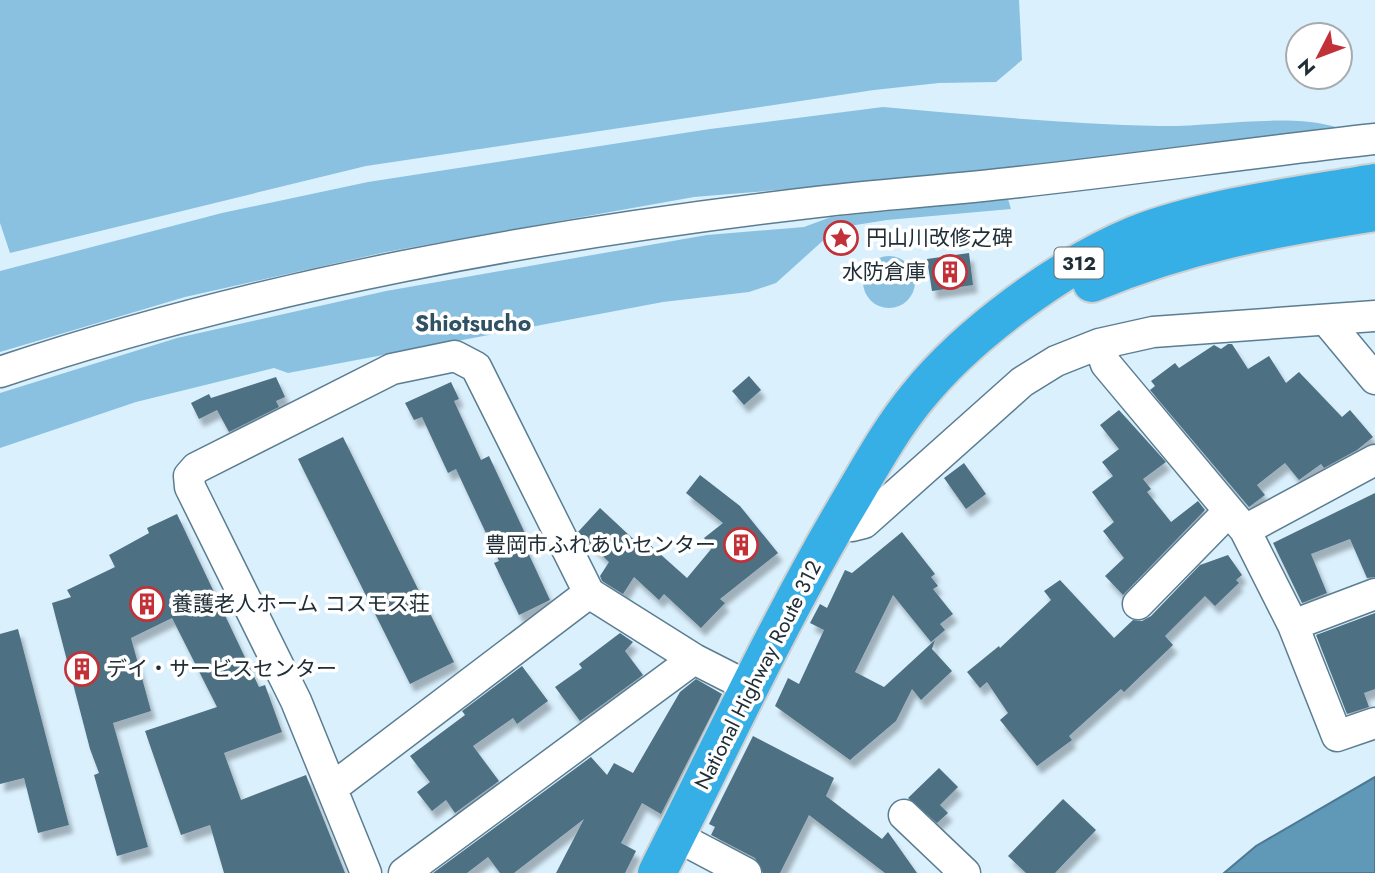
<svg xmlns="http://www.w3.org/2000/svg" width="1375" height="873" viewBox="0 0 1375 873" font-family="Jost,'Noto Sans JP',sans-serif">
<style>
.green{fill:#8ac1e0}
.water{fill:#6098b7;stroke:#4d7891;stroke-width:2}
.building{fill:#4e7083;filter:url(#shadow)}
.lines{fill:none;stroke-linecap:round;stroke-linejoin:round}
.minor-casing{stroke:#5b7d91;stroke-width:33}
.highway-casing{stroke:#ced1d3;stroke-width:42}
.minor{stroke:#fff;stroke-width:30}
.highway{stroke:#36afe7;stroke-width:38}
.labels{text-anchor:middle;stroke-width:7;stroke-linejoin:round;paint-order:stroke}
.shield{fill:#fff;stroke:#636d73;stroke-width:2}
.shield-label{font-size:19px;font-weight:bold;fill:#202e37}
.poi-label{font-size:21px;fill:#202e37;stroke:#fff;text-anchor:start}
.street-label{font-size:21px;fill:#202e37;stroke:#fff}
.neighbourhood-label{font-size:23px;font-weight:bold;fill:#2f5163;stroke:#fff}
</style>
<defs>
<filter id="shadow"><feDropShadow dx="4.5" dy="8" stdDeviation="2" flood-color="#0004"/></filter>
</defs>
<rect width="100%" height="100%" fill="#daf0fd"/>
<path class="green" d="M0 0H1019L1022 60 996 82 939 83 874 90 366 166 10 253 0 223Z
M883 107C975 115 1066 124 1159 126 1212 127 1289 112 1339 128L1332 133 898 180 694 197 386 252 185 297 0 352V271L222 213 368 182 710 129Z
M1008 199 1011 209 887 220 837 228 776 283 749 292 663 302 288 373 274 368 136 402 0 448V393L177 338 386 291 707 235 804 227 831 217Z
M863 282a26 26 0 1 1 52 0a26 26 0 1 1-52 0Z"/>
<path class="water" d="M1375 777V873H1224L1256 846Z"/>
<path class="building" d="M969 253 973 285 932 291 927 259Z
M1228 344H1232L1248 369 1269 356 1286 383 1299 372 1342 417 1350 410 1373 437 1357 450 1324 468 1321 464 1299 480 1285 463 1257 485 1265 495 1249 507 1150 390 1155 386 1151 381 1175 363 1179 368 1214 345 1221 349Z
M749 376 761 390 744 405 732 391Z
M276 377 285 397 276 401 279 407 229 432 217 410 199 419 191 403 209 394 211 398Z
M451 382 459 399 454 401 481 460 489 456 530 544 525 546 550 600 519 615 494 563 499 561 456 469 448 473 422 417 414 420 405 403Z
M1119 410 1166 462 1143 479 1151 489 1147 492 1171 522 1198 501 1205 510 1123 595 1105 576 1124 558 1103 531 1114 522 1092 492 1113 476 1102 462 1119 449 1100 425Z
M343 437 454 662 410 684 298 459Z
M964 463 986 494 966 509 944 478Z
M700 475 740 506 778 553 720 599 725 603 701 628 664 594 659 600 634 577 623 594 602 581 600 576 609 562 578 532 600 508 644 549 649 544 687 578 712 548 704 538 723 523 686 493Z
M1375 493V577L1367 578 1350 539 1311 554 1327 593 1302 603 1273 543Z
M177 514 259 687 265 685 282 732 224 753 241 800 306 775 345 873H224L210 825 181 835 145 731 217 707 172 618 131 638 151 711 113 723 148 847 117 856 94 775 99 773 90 749 52 603 71 597 67 590 115 567 109 555 149 533 147 528Z
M902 532 935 574 931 577 938 586 933 589 953 614 940 624 945 630 931 642 893 595 855 672 884 687 935 640 932 649 952 671 921 700 912 689 896 721 850 760 775 706 788 678 799 684 824 630 810 623 820 604 827 608 845 570 852 573Z
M1228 555 1242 575 1236 580 1239 583 1215 606 1205 596 1165 636 1173 645 1124 692 1121 689 1069 736 1072 740 1037 766 1000 720 1008 713 987 682 980 688 967 672 999 646 1000 648 1051 600 1044 591 1060 580 1114 638 1133 620 1142 621 1151 616 1200 565Z
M1375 613V689L1364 693 1369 707 1347 714 1316 635Z
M18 629 69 825 38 833 24 778 0 784V634Z
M620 633 633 642 625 651 643 675 580 721 555 687 582 668 579 664Z
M522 666 548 701 517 724 513 718 473 746 499 781 455 813 446 800 432 811 417 792 430 782 410 756 465 715 462 711Z
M696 679 722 694 661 814 642 803 621 843 636 851 625 873H556L584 819 514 873H500L488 857 467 873H433L591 757 607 775 614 763 633 773 680 692Z
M753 736 834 778 826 796 882 839 888 832 917 873H885L809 815 780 873H763L755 858 711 835 715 827 709 824Z
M939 768 958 787 940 805 948 813 937 823 908 798Z
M1063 799 1096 830 1055 873H1026L1008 856Z"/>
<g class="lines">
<g class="minor-casing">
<path id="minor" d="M1326 320 1375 379
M1099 344 1153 332 1375 316
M0 372C263 284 542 234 817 202 884 194 952 190 1019 182 1138 169 1256 152 1375 139
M839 520 852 526 864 523 1022 382 1056 361 1099 344 1106 364 1245 530 1293 625 1337 736 1375 723
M1245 530 1375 460
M1138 604 1228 512
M1293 625 1375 594
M332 788 589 593
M904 815 965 873
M676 836 746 873
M366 873 296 701 190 487 189 476 196 468 392 369 455 356 476 367 589 593 694 659 751 688
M404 873 694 659"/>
</g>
<g class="highway-casing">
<path id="highway" d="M1092 283C1187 243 1274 228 1375 212
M657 873C718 753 775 629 843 513 867 473 889 431 918 396 968 334 1062 265 1135 235 1207 207 1299 196 1375 183"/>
</g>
<use href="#minor" class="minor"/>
<use href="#highway" class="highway"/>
</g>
<defs>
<g id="sight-ring" transform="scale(1.75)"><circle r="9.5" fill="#fff" stroke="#c13137" stroke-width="1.5"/><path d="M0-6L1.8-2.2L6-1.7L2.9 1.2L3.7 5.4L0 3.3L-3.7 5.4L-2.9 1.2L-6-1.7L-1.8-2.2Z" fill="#c13137"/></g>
<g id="building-ring" transform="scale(1.75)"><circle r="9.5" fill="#fff" stroke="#c13137" stroke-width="1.5"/><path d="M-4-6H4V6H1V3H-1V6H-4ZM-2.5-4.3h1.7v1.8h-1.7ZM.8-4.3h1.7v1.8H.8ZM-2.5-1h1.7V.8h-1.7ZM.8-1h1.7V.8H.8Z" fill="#c13137"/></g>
</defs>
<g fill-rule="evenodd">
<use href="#sight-ring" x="841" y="238"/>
<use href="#building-ring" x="950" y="272"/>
<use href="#building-ring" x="741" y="545"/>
<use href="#building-ring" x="147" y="604"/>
<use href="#building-ring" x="82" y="669"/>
</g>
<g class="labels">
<rect class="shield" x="1054.5" y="247.5" width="49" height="31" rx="5"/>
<g class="shield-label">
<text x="1079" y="270">312</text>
</g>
<g class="poi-label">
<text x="866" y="245">円山川改修之碑</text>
<text x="926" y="279" text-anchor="end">水防倉庫</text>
<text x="716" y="552" text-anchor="end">豊岡市ふれあいセンター</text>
<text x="172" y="611">養護老人ホーム コスモス荘</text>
<text x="106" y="676">デイ・サービスセンター</text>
</g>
<g class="street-label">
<text transform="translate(758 675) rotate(-63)" y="7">National Highway Route 312</text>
</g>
<g class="neighbourhood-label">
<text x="473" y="331">Shiotsucho</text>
</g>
</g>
<g transform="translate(1319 56) rotate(228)"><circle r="33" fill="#ffffff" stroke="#a6abaf" stroke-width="2"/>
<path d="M0-5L12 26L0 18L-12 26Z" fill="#c13137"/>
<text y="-10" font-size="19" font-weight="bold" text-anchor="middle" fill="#202e37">N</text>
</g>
</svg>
